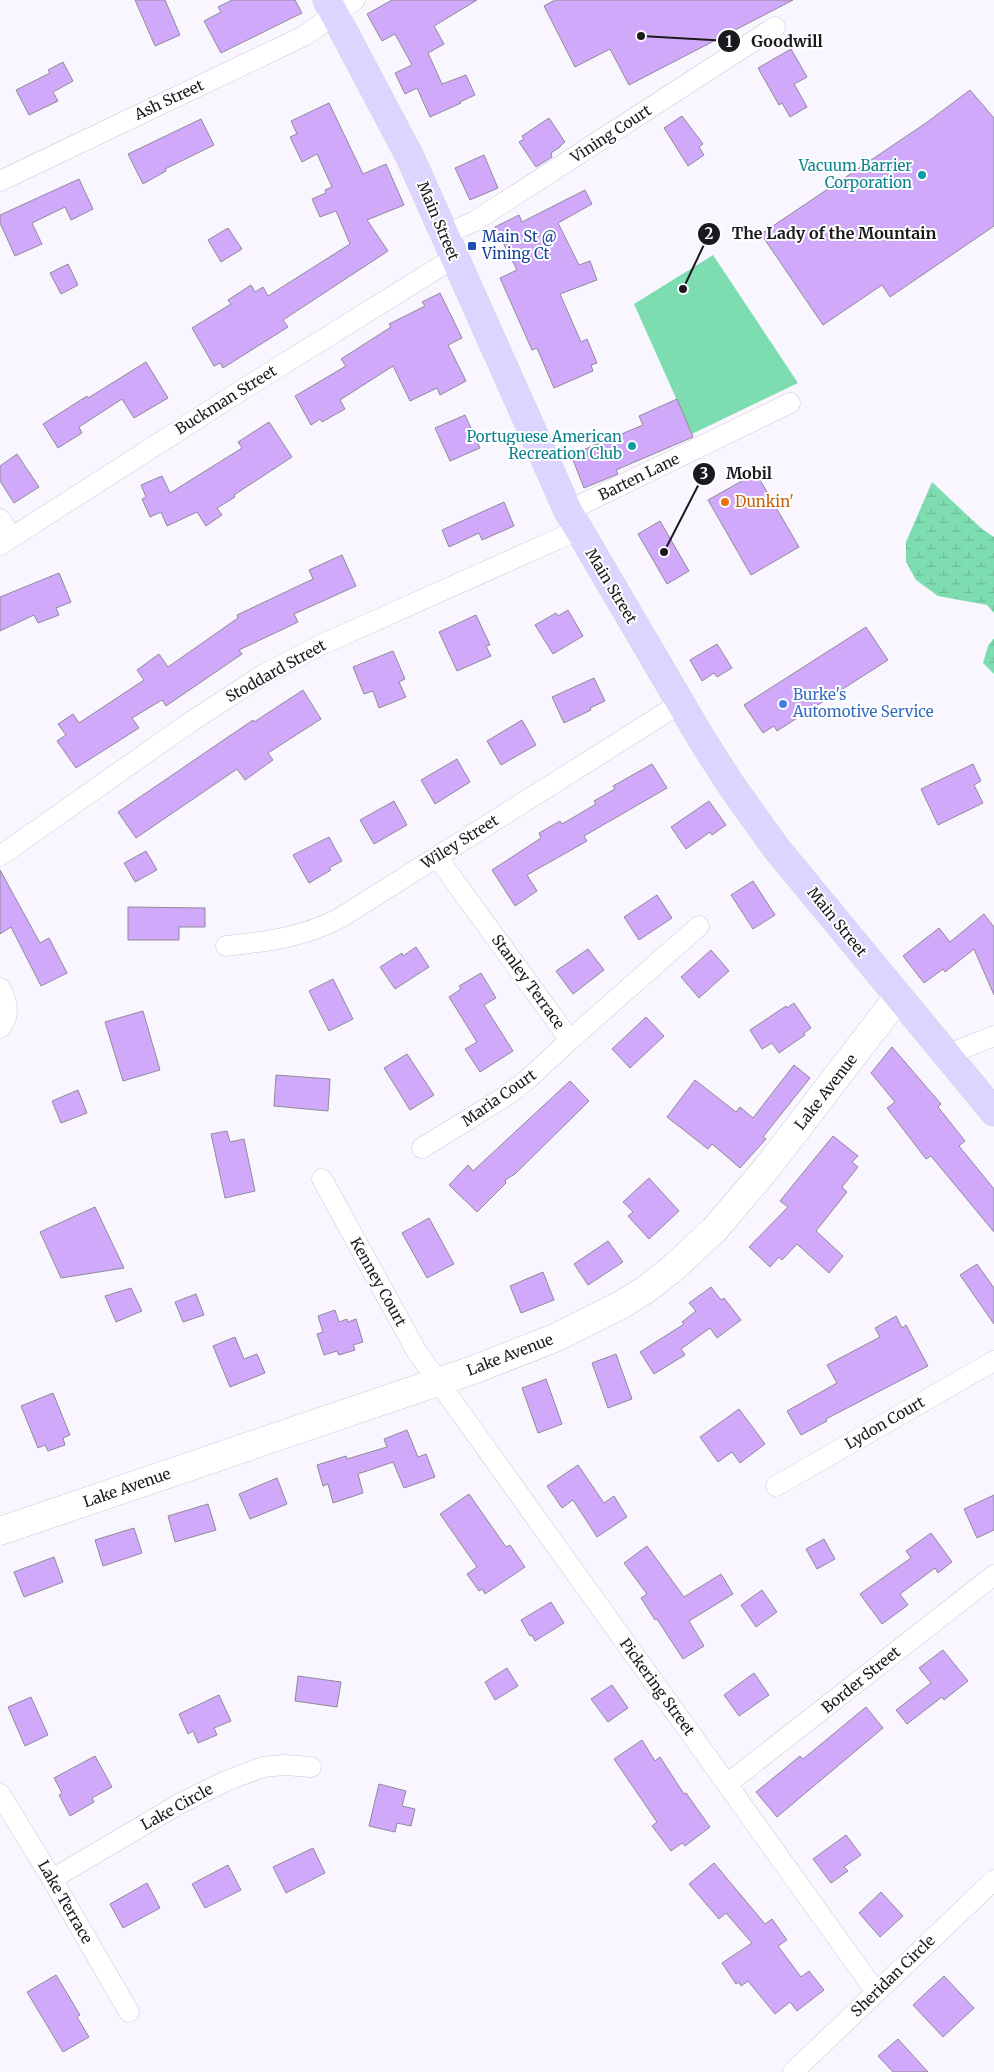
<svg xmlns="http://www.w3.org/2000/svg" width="994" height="2072" viewBox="0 0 994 2072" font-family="Merriweather,serif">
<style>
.green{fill:#7eddb0}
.wetland{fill:url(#wetland-marsh)}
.building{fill:#d0a9fa;stroke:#908b97}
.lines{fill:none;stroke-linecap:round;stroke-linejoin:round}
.street-casing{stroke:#cdc7d5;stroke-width:21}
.secondary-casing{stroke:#cdc7d5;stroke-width:29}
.primary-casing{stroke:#d6d6d6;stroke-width:29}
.street{stroke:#fff;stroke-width:20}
.secondary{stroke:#fff;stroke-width:28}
.primary{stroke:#ddd4ff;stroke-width:28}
.culture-dot{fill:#0f9aa8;stroke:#fff;stroke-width:2}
.transit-dot{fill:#1a4fb4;stroke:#fff;stroke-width:2}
.food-dot{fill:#e8710a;stroke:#fff;stroke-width:2}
.shop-dot{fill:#3f7fe0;stroke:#fff;stroke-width:2}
.labels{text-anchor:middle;stroke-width:4;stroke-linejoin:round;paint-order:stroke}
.street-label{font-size:15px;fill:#1b191e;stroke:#fff}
.culture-label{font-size:15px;fill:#0d838f;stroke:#fff;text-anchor:end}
.transit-label{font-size:15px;fill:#164399;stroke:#fff;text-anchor:start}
.food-label{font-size:15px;fill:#c56008;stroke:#fff;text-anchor:start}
.shop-label{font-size:15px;fill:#366cbe;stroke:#fff;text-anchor:start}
.leader{fill:none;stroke:#1b191e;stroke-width:2}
.callout-dot{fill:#1b191e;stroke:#fff;stroke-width:2}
.mark-label{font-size:15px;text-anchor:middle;font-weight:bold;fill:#fff}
.callout-label{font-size:16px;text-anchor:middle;font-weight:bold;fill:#1b191e;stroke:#fff;stroke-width:4;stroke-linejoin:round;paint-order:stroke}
</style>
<defs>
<pattern id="wetland-marsh" width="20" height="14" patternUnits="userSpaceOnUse" patternTransform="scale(1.25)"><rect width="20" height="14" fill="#7eddb0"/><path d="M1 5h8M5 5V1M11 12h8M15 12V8" fill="none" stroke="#6cbd97"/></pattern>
</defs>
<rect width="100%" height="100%" fill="#faf6ff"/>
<path class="green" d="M713 255 798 383 692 434 634 304Z"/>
<path class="wetland" d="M932 482 982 529 994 537V613L987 605 938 596 916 580 906 562V542Z
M994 638V674L983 663 988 646Z"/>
<path class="building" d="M135 0H165L180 35 155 46Z
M232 0H295L302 13 221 53 204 21 221 12 218 7Z
M392 0H477L434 26 444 44 428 53 442 84 466 75 475 95 460 102 461 103 430 117 417 88 405 94 395 73 412 65 395 34 382 41 367 14Z
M555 0H793L629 85 610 49 575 67 544 6Z
M791 49 807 77 794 84 807 107 790 117 782 103 779 105 758 68Z
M63 62 73 81 53 92 58 101 29 115 16 90 50 73 48 70Z
M970 90 994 118V226L890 297 882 285 823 325 761 234 926 123Z
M329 103 363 174 386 164 404 205 367 220 388 251 283 320 288 327 223 368 220 363 214 366 192 328 231 304 228 300 251 285 255 292 263 287 268 296 350 244 336 211 320 217 312 199 326 193 325 190 332 187 317 154 302 162 290 137 297 134 291 121Z
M682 116 703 144 699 147 704 155 688 166 664 128Z
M549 118 565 142 560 146V147L551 153 552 157 536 167 519 142 524 139 522 136Z
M201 119 214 145 165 169 166 171 143 184 128 154Z
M484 155 498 188 470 200 455 168Z
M79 179 93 209 71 220 65 207 32 223 42 244 15 256 0 223V215Z
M585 190 592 204 558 223 579 265 590 261 597 280 560 294 581 342 587 339 597 363 591 365 593 371 554 388 537 348 532 350 500 278 517 270 495 227 519 215 522 222Z
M228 228 242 249 221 262 208 240Z
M68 264 78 285 61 294 50 273Z
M440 293 462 338 448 345 466 381 440 395 437 388 410 401 393 366 340 400 345 409 322 422 320 419 311 425 295 396 346 366 341 359 391 327 389 324 425 306 422 302Z
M146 362 168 398 134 418 122 399 79 427 82 433 58 448 43 424 87 396 88 398Z
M677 399 693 437 616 470 618 474 584 488 571 455 643 425 639 416Z
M465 415 480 448 450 461 435 428Z
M269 422 292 457 234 495 235 497 217 508 222 515 206 526 197 512 167 526 161 512 150 517 142 499 146 497 141 485 162 476 170 493 242 448 238 442Z
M17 454 39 487 14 503 0 481V466Z
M756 473 799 547 751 575 708 500Z
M504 502 514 526 482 540 479 533 449 547 442 530Z
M660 521 689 571 667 584 638 534Z
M342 555 356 586 294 614 298 622 239 650 242 654 166 706 162 700 132 718 139 728 76 768 57 741 66 735 58 724 73 714 79 723 144 680 137 670 159 654 168 667 238 618 237 615 313 579 309 570Z
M59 573 71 602 56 608 59 615 38 623 34 615 0 631V597Z
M568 610 583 636 553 654 535 625 556 613 558 616Z
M476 615 490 645 486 646 491 656 457 671 439 632Z
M866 627 888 660 777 731 774 726 763 733 744 705Z
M717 644 732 668 717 677 714 673 702 681 690 660Z
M393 651 405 679 399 682 406 697 379 708 373 691 364 694 353 667Z
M594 678 605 701 590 708 591 710 564 723 552 697Z
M303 690 321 719 268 753 273 760 245 780 237 769 136 838 118 812 253 720 254 722Z
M522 720 536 745 501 765 487 741Z
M457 759 470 782 435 804 421 780Z
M652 764 667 788 584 836 587 841 527 875 537 891 515 906 492 870 541 838 539 833 560 821 562 824 596 804 594 801 615 789 613 786Z
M973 764 981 781 974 785 983 803 938 825 921 789Z
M394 801 407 825 374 844 360 820Z
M709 801 726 825 712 835 710 832 686 849 671 827Z
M329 837 342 861 329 868 331 870 309 883 293 855Z
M146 851 157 870 135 882 124 863Z
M0 870 40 943 49 938 67 973 41 986 11 927 0 934Z
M753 881 775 915 753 929 731 895Z
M657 895 672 918 639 940 624 917Z
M128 907 205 908V927H179V940H128Z
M984 914 994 927V995L974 949 945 972 943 969 924 983 903 956 939 928 950 942Z
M416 947 429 967 395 989 380 967 402 953 403 956Z
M588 949 604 970 573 994 556 971Z
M711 950 729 971 699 998 681 977Z
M481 973 496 998 484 1005 513 1051 480 1072 465 1049 477 1042 449 997 461 989 459 986Z
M333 979 353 1019 329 1031 309 991Z
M794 1003 811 1028 804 1033 805 1035 779 1053 772 1043 762 1049 750 1030 786 1006 787 1008Z
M143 1011 160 1070 123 1081 105 1022Z
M646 1017 664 1036 630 1068 612 1049Z
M892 1047 941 1104 938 1107 965 1141 959 1146 994 1189V1232L931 1156 926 1159 887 1108 895 1102 871 1073Z
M407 1054 434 1095 410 1110 384 1068Z
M794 1065 810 1078 763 1137 766 1139 740 1168 712 1144 708 1149 667 1117 695 1080 736 1112 740 1107 753 1118Z
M276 1075 330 1079 328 1111 274 1106Z
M570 1081 589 1101 515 1174 505 1180 506 1183 477 1212 449 1185 468 1165 473 1171Z
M78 1090 87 1113 61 1123 52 1101Z
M227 1131 230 1142 244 1139 255 1191 225 1198 211 1134Z
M833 1136 858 1156 852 1162 858 1167 842 1187 847 1192 816 1231 843 1256 829 1273 797 1244 782 1260 779 1257 770 1267 749 1247 788 1207 780 1201Z
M649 1178 679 1211 649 1239 628 1216 633 1212 623 1202Z
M95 1207 124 1268 61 1278 40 1232Z
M429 1218 454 1264 427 1278 402 1233Z
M608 1241 623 1262 588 1285 574 1264Z
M977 1264 994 1288V1324L960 1275Z
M543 1272 554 1300 521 1313 510 1286Z
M711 1287 721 1300 724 1298 741 1320 717 1338 710 1328 681 1349 685 1355 654 1374 640 1352 684 1324 682 1322 696 1311 689 1303Z
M131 1288 142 1311 116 1322 105 1296Z
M196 1294 204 1315 183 1322 175 1302Z
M335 1310 339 1322 347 1319 348 1322 356 1319 363 1342 353 1345 355 1350 339 1355 337 1351 324 1355 317 1334 323 1332 318 1316Z
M896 1316 902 1328 906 1325 928 1366 826 1419 827 1421 801 1435 787 1411 837 1383 827 1365 880 1337 875 1328Z
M235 1337 244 1359 257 1354 265 1373 230 1387 213 1346Z
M616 1354 632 1399 608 1408 592 1363Z
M546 1379 562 1424 538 1433 522 1388Z
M53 1393 70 1435 63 1438 65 1445 48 1451 45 1445 38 1448 21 1406Z
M739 1409 765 1444 740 1463 732 1452 718 1462 700 1437Z
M407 1430 418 1457 426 1454 435 1477 404 1488 393 1462 358 1474 363 1493 333 1503 328 1484 323 1486 317 1465 346 1456 347 1459 387 1447 384 1439Z
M578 1465 604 1503 614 1496 627 1517 597 1537 573 1500 562 1508 547 1486Z
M277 1478 287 1504 250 1519 239 1494Z
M469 1494 506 1547 510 1545 525 1567 485 1594 482 1589 479 1591 467 1574 477 1567 440 1514Z
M994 1495V1530L977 1538 964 1509Z
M208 1504 216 1530 175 1542 168 1516Z
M134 1528 142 1553 103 1566 95 1540Z
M931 1533 952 1562 938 1573 935 1568 900 1594 908 1605 882 1624 860 1594 911 1558 906 1551Z
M824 1539 835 1559 817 1569 806 1549Z
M647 1546 684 1597 721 1574 733 1594 689 1621 704 1646 683 1659 657 1619 655 1620 641 1598 647 1594 624 1563Z
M54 1557 63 1582 24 1597 14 1572Z
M762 1590 777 1612 756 1627 741 1605Z
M551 1602 564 1623 535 1641 532 1635 530 1636 521 1620Z
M943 1650 968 1681 944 1700 942 1697 907 1724 896 1710 931 1683 919 1668Z
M507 1668 518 1686 495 1700 485 1682Z
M754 1673 769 1695 739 1716 724 1695Z
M298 1676 341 1682 337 1707 295 1701Z
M612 1685 628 1708 608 1722 591 1699Z
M219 1695 231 1721 214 1728 217 1735 198 1743 193 1731 188 1734 179 1714Z
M31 1697 48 1735 25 1746 8 1707Z
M866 1707 883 1728 777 1817 756 1792 800 1756 803 1759Z
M642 1740 655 1761 660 1757 684 1794 686 1793 710 1827 685 1846 682 1843 671 1851 652 1826 657 1822 614 1759Z
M95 1756 112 1787 92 1798 94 1802 70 1816 59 1795 62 1793 54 1778Z
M379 1784 406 1791 402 1806 415 1809 411 1826 397 1823 395 1832 369 1826Z
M846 1835 861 1855 844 1867 848 1871 831 1883 813 1859Z
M313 1848 325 1873 286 1893 273 1867Z
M714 1863 765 1924 772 1919 787 1940 778 1946 801 1977 809 1971 824 1990 797 2011 790 2002 775 2014 748 1981 741 1986 739 1982 736 1984 722 1963 752 1943 726 1913 719 1919 689 1884Z
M228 1865 241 1890 205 1908 192 1884Z
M147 1883 160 1908 123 1928 110 1904Z
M881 1892 903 1916 880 1937 859 1913Z
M56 1975 80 2015 77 2017 89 2037 63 2052 27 1992Z
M944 1976 974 2008 943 2037 913 2005Z
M898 2039 928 2072H893L878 2056Z"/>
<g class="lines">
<g class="street-casing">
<path id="street" d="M0 181 304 36 355 0
M444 235 475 221 500 205 775 27
M568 511 790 403
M0 519 12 537
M0 545 253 383 454 258
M0 856 189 723 261 676 323 644 578 530
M437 857 570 1040 699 926
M226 946C268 941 302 938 340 918L681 703
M0 988C8 1002 11 1015 0 1028
M946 1055 994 1036
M422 1148 506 1096 528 1079 570 1040
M322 1179 417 1352 876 1992
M776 1486 994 1361
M727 1784 994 1575
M0 1794 52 1879 129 2012
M52 1879 181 1803 226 1781 263 1767 285 1765 311 1767
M793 2072 994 1880"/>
</g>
<g class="secondary-casing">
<path id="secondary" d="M0 1531 473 1370 555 1338 621 1305 645 1290 671 1270 715 1229 766 1169 898 997"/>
</g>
<g class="primary-casing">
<path id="primary" d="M327 0 410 157 568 511 701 738 731 785 776 848 994 1112"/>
</g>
<use href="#street" class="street"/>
<use href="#secondary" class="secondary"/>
<use href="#primary" class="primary"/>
</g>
<g class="culture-dot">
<circle cx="922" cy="175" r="5"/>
<circle cx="632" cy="446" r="5"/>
</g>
<rect class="transit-dot" x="467" y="241" width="10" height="10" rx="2.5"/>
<circle class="food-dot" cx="725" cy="502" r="5"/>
<circle class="shop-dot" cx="783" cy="704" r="5"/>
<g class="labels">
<g class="street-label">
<text transform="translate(169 100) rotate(-25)" y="5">Ash Street</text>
<text transform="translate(611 134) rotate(-33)" y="5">Vining Court</text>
<text transform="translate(438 221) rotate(67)" y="5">Main Street</text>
<text transform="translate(226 400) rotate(-32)" y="5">Buckman Street</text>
<text transform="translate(639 477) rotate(-26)" y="5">Barten Lane</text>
<text transform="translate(611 586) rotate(59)" y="5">Main Street</text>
<text transform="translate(276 671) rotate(-29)" y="5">Stoddard Street</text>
<text transform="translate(460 842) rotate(-32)" y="5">Wiley Street</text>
<text transform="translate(837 922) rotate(51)" y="5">Main Street</text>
<text transform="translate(528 982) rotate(54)" y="5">Stanley Terrace</text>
<text transform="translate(826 1092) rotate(-52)" y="5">Lake Avenue</text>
<text transform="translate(499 1098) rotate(-35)" y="5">Maria Court</text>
<text transform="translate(378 1282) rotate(61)" y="5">Kenney Court</text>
<text transform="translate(510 1355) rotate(-21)" y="5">Lake Avenue</text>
<text transform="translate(885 1423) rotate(-30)" y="5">Lydon Court</text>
<text transform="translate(127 1488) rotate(-19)" y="5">Lake Avenue</text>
<text transform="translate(861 1680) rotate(-39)" y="5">Border Street</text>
<text transform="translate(657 1687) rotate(54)" y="5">Pickering Street</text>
<text transform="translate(177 1807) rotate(-29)" y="5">Lake Circle</text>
<text transform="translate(65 1902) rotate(60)" y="5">Lake Terrace</text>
<text transform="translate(893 1976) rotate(-44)" y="5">Sheridan Circle</text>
</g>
<g class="culture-label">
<text x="912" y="171">Vacuum Barrier<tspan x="912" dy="17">Corporation</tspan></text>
<text x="622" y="442">Portuguese American<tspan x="622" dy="17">Recreation Club</tspan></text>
</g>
<g class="transit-label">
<text x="482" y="242">Main St @<tspan x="482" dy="17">Vining Ct</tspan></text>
</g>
<g class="food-label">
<text x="735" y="507">Dunkin'</text>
</g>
<g class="shop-label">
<text x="793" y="700">Burke's<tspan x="793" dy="17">Automotive Service</tspan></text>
</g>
</g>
<path class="leader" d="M641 36L729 41M683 289L709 234M664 552L704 474"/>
<g class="callout-dot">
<circle cx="641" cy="36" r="5"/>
<circle cx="683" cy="289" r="5"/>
<circle cx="664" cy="552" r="5"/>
<circle cx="729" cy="41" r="12"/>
<circle cx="709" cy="234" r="12"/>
<circle cx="704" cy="474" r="12"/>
</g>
<g class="mark-label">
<text x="729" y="47">1</text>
<text x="709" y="239">2</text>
<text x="704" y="479">3</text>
</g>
<g class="callout-label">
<text x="787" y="47">Goodwill</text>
<text x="834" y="239">The Lady of the Mountain</text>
<text x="749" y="479">Mobil</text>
</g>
</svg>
